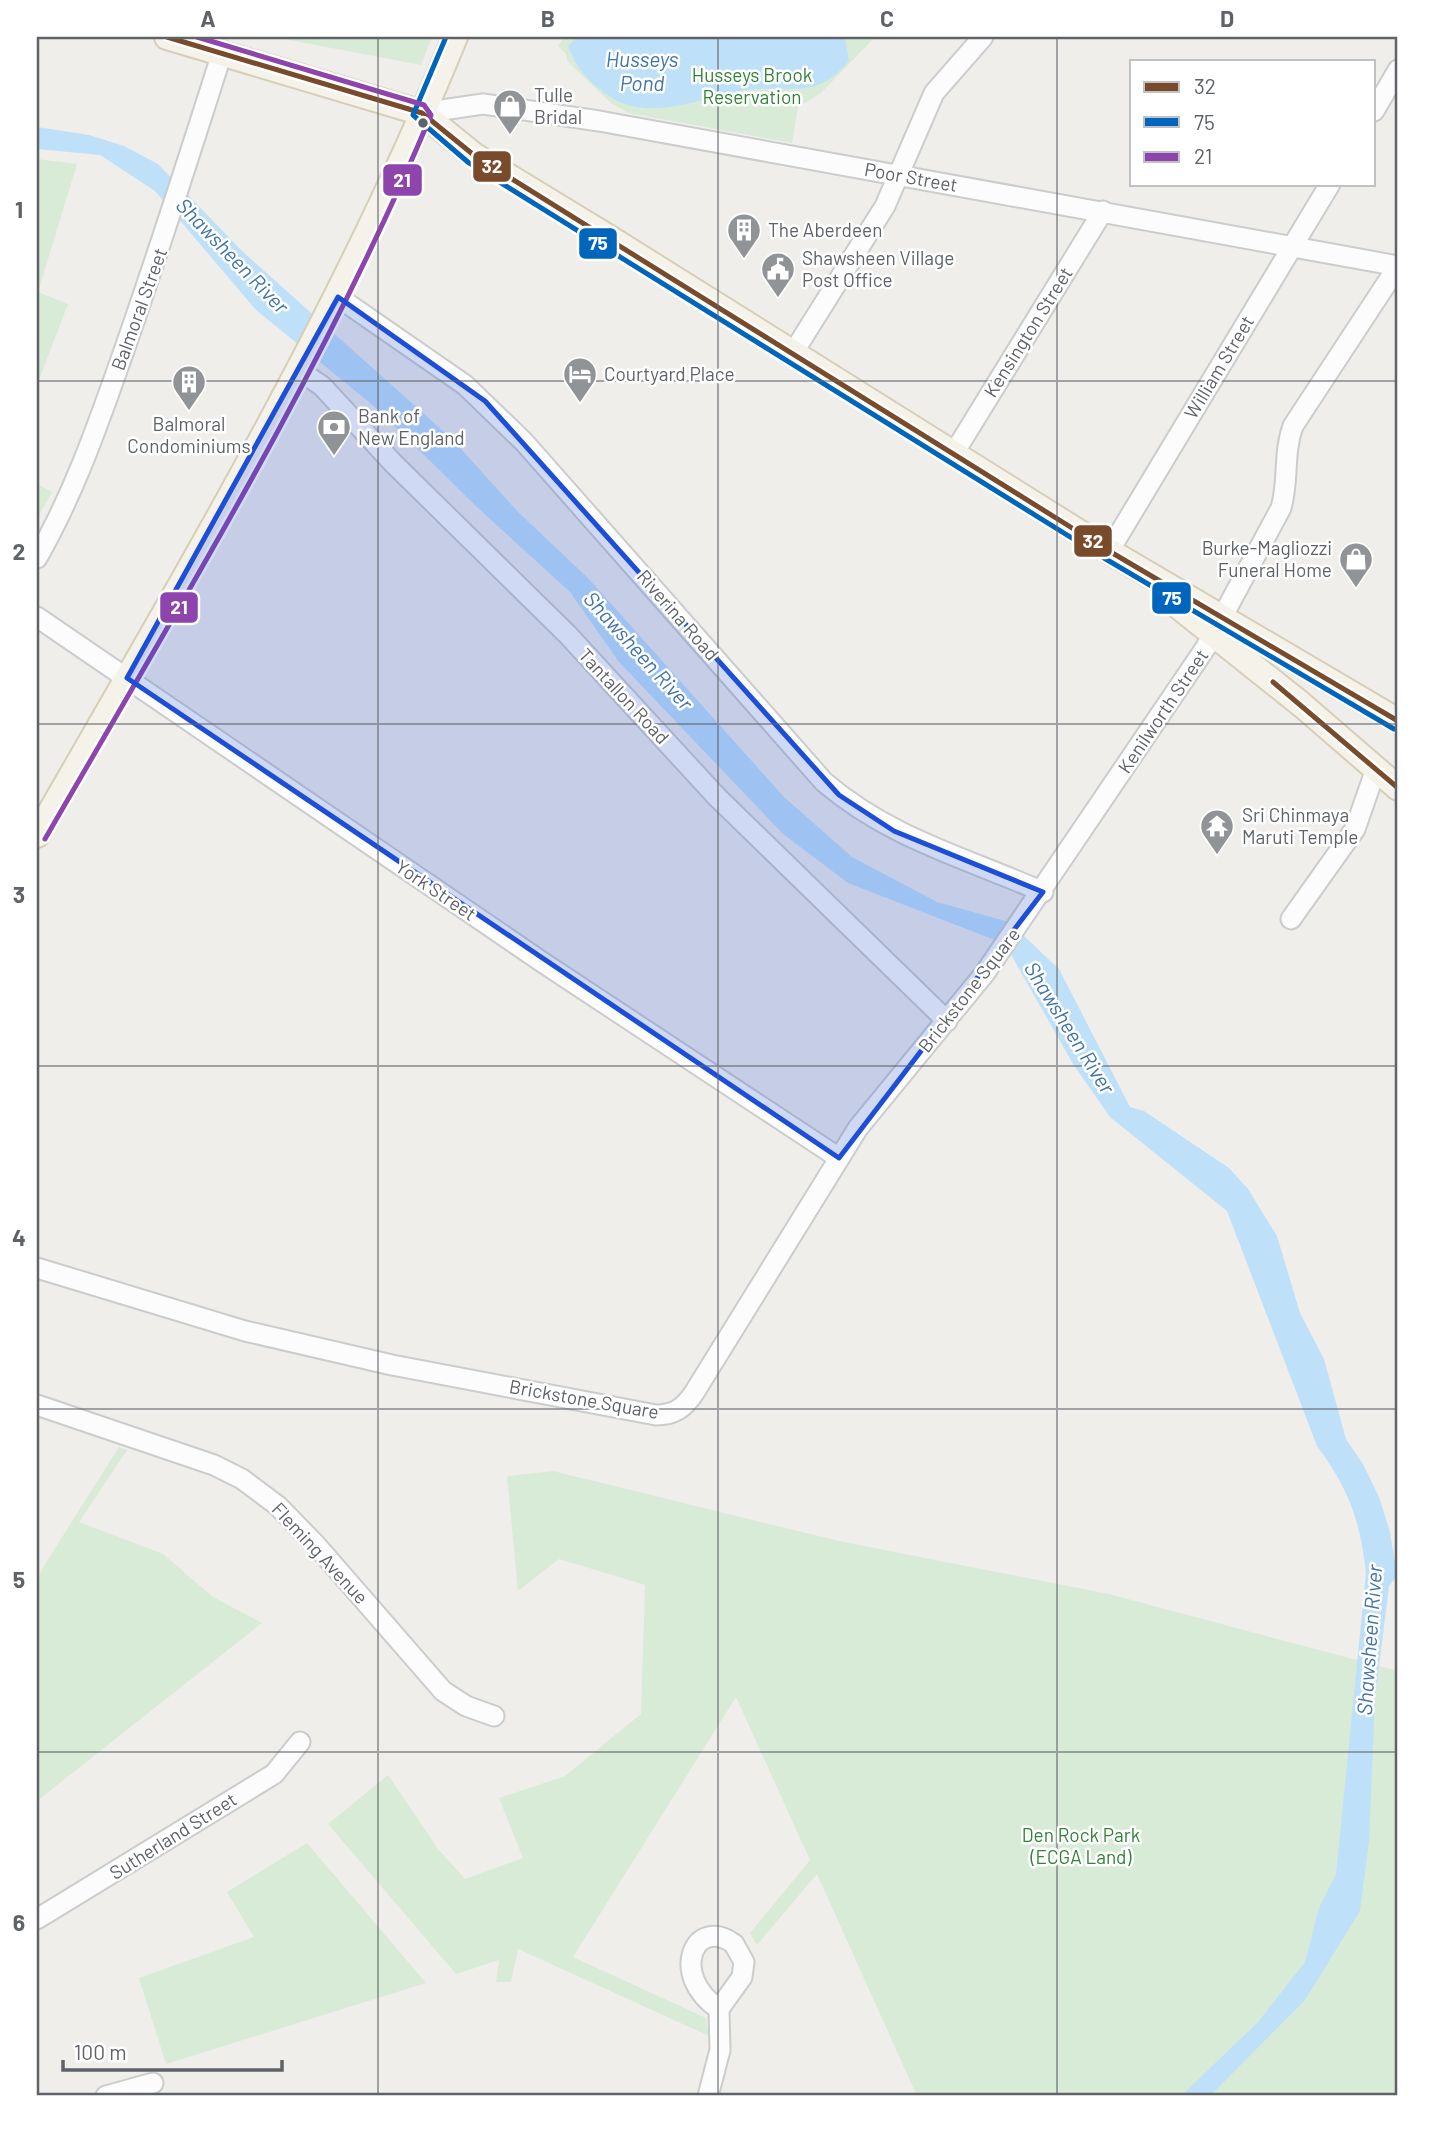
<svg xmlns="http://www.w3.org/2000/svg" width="1435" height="2133" viewBox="0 0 1435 2133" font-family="Barlow,sans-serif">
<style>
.green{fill:#d8ebd6}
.water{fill:#bfe0f9}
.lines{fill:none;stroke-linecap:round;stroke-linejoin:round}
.minor-casing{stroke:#cbcccc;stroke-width:23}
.major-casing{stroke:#d7ceb8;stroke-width:28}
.minor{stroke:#fdfcfc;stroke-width:19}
.major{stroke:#f4f2e9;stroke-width:24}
.bus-1-casing{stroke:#fff;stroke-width:10}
.bus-2-casing{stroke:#fff;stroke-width:10}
.bus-3-casing{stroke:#fff;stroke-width:10}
.bus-1{stroke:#7a4b2a;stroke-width:5}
.bus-2{stroke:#0065bd;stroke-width:5}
.bus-3{stroke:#8e44ad;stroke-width:5}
.marked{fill:#1d4ed8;fill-opacity:0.2;stroke:#1d4ed8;stroke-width:5;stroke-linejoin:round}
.grid{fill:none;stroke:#5f6368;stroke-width:2;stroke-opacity:0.55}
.bus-dot{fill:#5f6368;stroke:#fff;stroke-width:2.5}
.labels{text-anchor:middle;stroke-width:5;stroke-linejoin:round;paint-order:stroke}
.park-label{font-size:19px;fill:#348238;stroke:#fff}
.poi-label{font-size:19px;fill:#5f6368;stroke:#fff;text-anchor:start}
.street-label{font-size:19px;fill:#5f6368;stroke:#fff}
.water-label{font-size:21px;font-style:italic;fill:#4174aa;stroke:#fff}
.line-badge{stroke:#fff;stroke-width:2.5}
.badge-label{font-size:19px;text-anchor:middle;font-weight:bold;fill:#fff}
.neatline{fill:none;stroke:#5f6368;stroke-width:2.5}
.grid-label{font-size:23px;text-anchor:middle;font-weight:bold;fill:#5f6368}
</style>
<rect width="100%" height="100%" fill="#efeeea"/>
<path class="green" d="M274 37H432L421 65Z
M564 37H875L821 93 798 107 792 143 629 113 612 104 567 61 566 54 558 46Z
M37 159 77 164 38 292 68 304 37 385Z
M37 484 52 492 37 519Z
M119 1447 127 1450 79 1522 163 1554 213 1597 262 1623 37 1801V1583L42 1569Z
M553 1471 839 1541 1109 1594 1398 1671V2096H917L817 1874 757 1945 750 1933 810 1860 736 1697 573 1957 706 2018 709 2036 518 1949 511 1982H496L499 1960 456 1974 328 1824 388 1775 438 1849 465 1879 523 1858 499 1798 565 1776 641 1714 645 1585 559 1559 518 1591 507 1476Z
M307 1843 426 1983 166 2064 139 1978 254 1937 227 1892Z"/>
<path class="water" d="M577 37H845L849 61C817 98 798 86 756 89 702 93 647 131 598 88 583 75 575 65 568 46Z
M37 127 89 135 124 146 158 164 241 250 453 440 518 512 588 578 784 797 852 857 937 902 1009 922 1059 969 1130 1107 1144 1111 1229 1168 1248 1189 1277 1236 1300 1313 1324 1359 1346 1439 1363 1464 1379 1497 1390 1532 1397 1576 1389 1586 1375 1699 1369 1841 1360 1911 1305 2000 1210 2096H1181L1258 2022 1305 1962 1319 1908 1336 1874 1366 1573C1360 1520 1349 1489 1317 1446L1227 1211 1110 1117 1073 1064 1005 944 848 883 783 834 619 662 570 592 478 508 375 407 256 310 155 191 100 155 37 149Z"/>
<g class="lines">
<g class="minor-casing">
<path id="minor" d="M1374 111 1398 70
M422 113 483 104 599 121 1398 266
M338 297 465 385 524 442 824 782C891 839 964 857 1043 892
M793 353 885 206 934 93 983 37
M300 371 322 386 393 463 568 635 717 797 947 1021
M954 453 1103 211
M1109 551 1330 184
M37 558C73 495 96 430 120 362 156 260 189 157 222 53
M37 617 545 964 839 1158
M1291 919 1355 829 1376 769
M37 1268 245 1331 392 1365 656 1415C674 1415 684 1408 694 1393L858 1128 985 973 1206 647 1281 508C1289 481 1283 453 1293 426L1398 266
M37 1405 214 1465 242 1479 278 1506 316 1545 443 1691 466 1706 494 1716
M37 1919 274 1774 300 1742
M106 2096 153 2083
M708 2096 720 2050 719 2009 742 1977 744 1962 734 1944C695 1915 668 1975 719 2009"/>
</g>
<g class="major-casing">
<path id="major" d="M167 37 422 113 475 156 608 237 1109 551 1398 721
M1178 606 1302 705 1398 788
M37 835C187 574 341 316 455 37"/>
</g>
<use href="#minor" class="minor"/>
<use href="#major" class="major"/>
<g class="bus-1-casing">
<path id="bus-1" d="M167 37 422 113 475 156 1109 551 1398 721
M1273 682 1398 788"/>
</g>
<g class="bus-2-casing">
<path id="bus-2" d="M446 37 413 115 469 163 1104 558 1394 729"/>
</g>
<g class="bus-3-casing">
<path id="bus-3" d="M45 839C181 603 325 368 431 115L424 105 197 37"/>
</g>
<use href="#bus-1" class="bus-1"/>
<use href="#bus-2" class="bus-2"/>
<use href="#bus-3" class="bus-3"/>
</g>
<path class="marked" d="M338 297 485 401 839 795 894 831 1043 892 839 1158 127 678Z"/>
<path class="grid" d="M378 37V2096M718 37V2096M1057 37V2096M37 381H1398M37 724H1398M37 1066H1398M37 1409H1398M37 1752H1398"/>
<defs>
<g id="shop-pin" transform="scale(1.75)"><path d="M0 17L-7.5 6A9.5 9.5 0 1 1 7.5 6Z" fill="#919496" stroke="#fff"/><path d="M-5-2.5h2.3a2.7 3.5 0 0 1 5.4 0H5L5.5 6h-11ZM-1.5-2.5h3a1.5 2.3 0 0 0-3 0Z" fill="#fff"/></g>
<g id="building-pin" transform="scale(1.75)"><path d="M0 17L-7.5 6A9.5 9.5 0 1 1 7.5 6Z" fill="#919496" stroke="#fff"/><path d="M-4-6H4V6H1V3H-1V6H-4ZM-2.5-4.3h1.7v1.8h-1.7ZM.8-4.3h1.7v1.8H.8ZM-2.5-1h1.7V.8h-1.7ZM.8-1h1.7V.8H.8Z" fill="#fff"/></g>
<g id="civic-pin" transform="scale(1.75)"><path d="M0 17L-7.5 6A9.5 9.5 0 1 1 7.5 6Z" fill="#919496" stroke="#fff"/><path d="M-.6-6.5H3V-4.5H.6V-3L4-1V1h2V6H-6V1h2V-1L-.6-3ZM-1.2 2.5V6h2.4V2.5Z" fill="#fff"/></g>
<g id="hotel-pin" transform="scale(1.75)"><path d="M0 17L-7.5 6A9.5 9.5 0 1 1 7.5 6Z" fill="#919496" stroke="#fff"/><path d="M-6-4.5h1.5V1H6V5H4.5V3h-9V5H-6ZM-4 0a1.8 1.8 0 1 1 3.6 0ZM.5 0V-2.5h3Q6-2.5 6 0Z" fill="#fff"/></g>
<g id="bank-pin" transform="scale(1.75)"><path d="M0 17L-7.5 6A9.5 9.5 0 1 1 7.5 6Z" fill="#919496" stroke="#fff"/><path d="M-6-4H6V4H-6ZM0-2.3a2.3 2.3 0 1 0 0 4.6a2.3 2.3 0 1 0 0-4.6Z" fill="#fff"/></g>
<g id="temple-pin" transform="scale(1.75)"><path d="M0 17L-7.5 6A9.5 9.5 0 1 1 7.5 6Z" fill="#919496" stroke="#fff"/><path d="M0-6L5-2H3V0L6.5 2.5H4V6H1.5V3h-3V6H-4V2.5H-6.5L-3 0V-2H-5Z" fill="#fff"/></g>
</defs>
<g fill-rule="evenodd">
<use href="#shop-pin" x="510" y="106"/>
<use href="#building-pin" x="744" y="230"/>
<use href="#civic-pin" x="778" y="269"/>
<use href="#hotel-pin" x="580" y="374"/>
<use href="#building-pin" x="189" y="382"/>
<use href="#bank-pin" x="334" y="427"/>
<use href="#shop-pin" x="1356" y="559"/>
<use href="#temple-pin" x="1217" y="826"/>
</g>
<circle class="bus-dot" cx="423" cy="123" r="6"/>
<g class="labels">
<g class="park-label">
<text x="752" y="82">Husseys Brook<tspan x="752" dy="22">Reservation</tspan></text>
<text x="1081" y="1842">Den Rock Park<tspan x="1081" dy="22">(ECGA Land)</tspan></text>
</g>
<g class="poi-label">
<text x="534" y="102">Tulle<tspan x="534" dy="22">Bridal</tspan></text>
<text x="768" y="237">The Aberdeen</text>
<text x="802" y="265">Shawsheen Village<tspan x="802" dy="22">Post Office</tspan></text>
<text x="604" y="381">Courtyard Place</text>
<text x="358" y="423">Bank of<tspan x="358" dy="22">New England</tspan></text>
<text x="189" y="431" text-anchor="middle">Balmoral<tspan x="189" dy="22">Condominiums</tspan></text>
<text x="1332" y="555" text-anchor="end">Burke-Magliozzi<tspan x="1332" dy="22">Funeral Home</tspan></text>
<text x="1242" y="822">Sri Chinmaya<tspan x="1242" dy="22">Maruti Temple</tspan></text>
</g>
<g class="street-label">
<text transform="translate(911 177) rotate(10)" y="7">Poor Street</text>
<text transform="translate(139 309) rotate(-70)" y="7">Balmoral Street</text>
<text transform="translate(1028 332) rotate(-58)" y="7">Kensington Street</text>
<text transform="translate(1219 367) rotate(-59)" y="7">William Street</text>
<text transform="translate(678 615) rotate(49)" y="7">Riverina Road</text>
<text transform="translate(624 696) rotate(47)" y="7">Tantallon Road</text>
<text transform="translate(1163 711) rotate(-56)" y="7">Kenilworth Street</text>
<text transform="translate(436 890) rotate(34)" y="7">York Street</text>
<text transform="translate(969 990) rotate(-52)" y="7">Brickstone Square</text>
<text transform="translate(584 1399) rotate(10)" y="7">Brickstone Square</text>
<text transform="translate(320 1553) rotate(47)" y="7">Fleming Avenue</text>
<text transform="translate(173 1836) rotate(-32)" y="7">Sutherland Street</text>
</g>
<g class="water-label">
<text x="642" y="67">Husseys<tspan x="642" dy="24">Pond</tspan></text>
<text transform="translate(232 256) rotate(46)" y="7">Shawsheen River</text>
<text transform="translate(638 651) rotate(48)" y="7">Shawsheen River</text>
<text transform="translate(1069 1028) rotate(58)" y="7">Shawsheen River</text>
<text transform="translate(1370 1640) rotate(-86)" y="7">Shawsheen River</text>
</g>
</g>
<g class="line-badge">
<rect x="472" y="150" width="40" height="33" rx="7" fill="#7a4b2a"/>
<rect x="382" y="163" width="41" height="34" rx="7" fill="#8e44ad"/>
<rect x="578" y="227" width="40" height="33" rx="7" fill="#0065bd"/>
<rect x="1073" y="524" width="40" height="34" rx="7" fill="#7a4b2a"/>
<rect x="1151" y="581" width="41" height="34" rx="7" fill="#0065bd"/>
<rect x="159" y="591" width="40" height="33" rx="7" fill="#8e44ad"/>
</g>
<g class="badge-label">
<text x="492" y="173">32</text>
<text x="402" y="187">21</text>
<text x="598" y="250">75</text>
<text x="1093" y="548">32</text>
<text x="1172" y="605">75</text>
<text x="179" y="614">21</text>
</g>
<rect width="1435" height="2133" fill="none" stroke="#ffffff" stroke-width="77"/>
<rect x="1130" y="60" width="245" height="126" fill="#ffffff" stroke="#bfc1c3" stroke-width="2"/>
<rect x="1144" y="82" width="35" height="10" fill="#7a4b2a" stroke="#bfc1c3" stroke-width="2"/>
<text x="1194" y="94" font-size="21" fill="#5f6368">32</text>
<rect x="1144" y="117" width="35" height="10" fill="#0065bd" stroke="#bfc1c3" stroke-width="2"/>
<text x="1194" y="130" font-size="21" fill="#5f6368">75</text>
<rect x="1144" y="152" width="35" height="10" fill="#8e44ad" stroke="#bfc1c3" stroke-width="2"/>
<text x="1194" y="164" font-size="21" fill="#5f6368">21</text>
<path d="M63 2060v10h219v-10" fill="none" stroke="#5f6368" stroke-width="3.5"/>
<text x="74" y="2060" font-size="21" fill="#5f6368" stroke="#ffffff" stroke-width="5" paint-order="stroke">100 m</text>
<rect x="38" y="38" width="1358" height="2056" class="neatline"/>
<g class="grid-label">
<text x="208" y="27">A</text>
<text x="548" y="27">B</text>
<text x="887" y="27">C</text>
<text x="1227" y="27">D</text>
<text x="19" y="218">1</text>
<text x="19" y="560">2</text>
<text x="19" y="903">3</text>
<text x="19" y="1246">4</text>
<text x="19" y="1588">5</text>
<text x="19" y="1931">6</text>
</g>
</svg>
